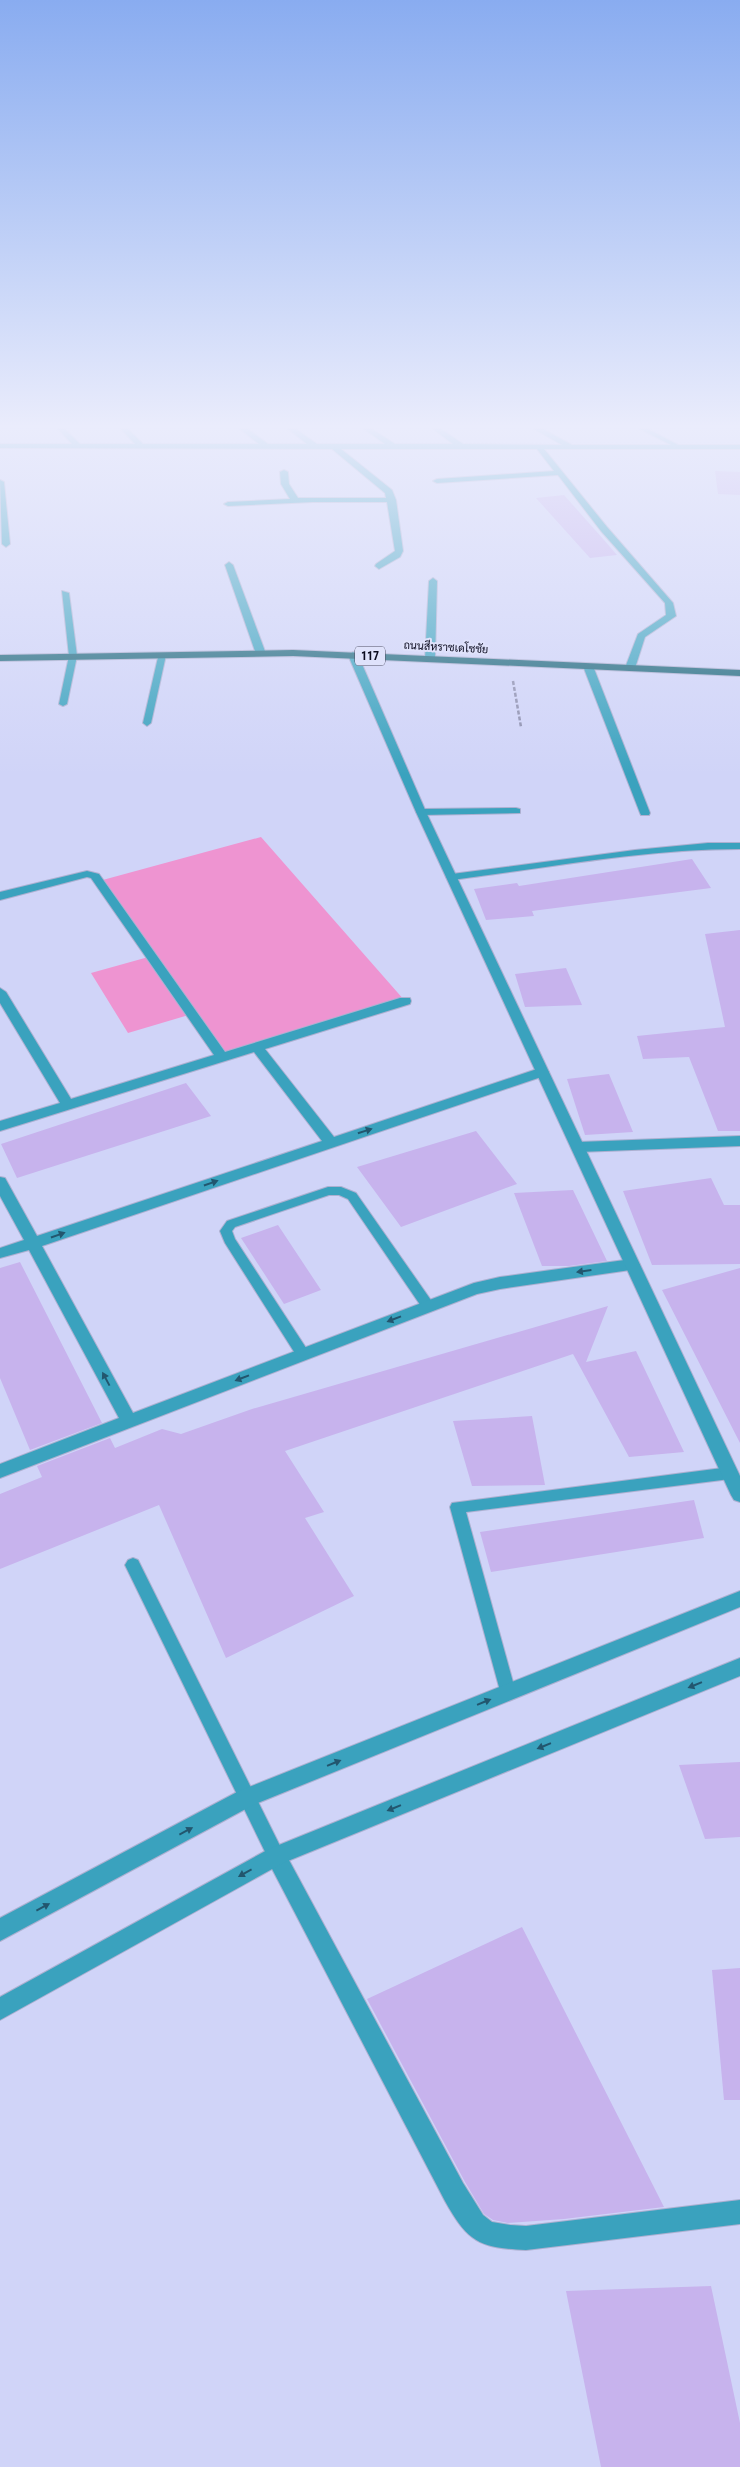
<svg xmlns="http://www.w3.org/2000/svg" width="740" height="2467" viewBox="0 0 740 2467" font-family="'Roboto Condensed',Sarabun,sans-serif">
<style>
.green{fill:#ee94d1}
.building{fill:#c7b3ed}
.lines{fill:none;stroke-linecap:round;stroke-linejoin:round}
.service-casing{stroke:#acb0d1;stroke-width:2}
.minor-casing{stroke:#acb0d1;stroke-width:2}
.tertiary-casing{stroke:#acb0d1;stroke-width:2}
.primary-casing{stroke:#acb0d1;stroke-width:2}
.path{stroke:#8c8ead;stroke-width:2.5;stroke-dasharray:4 2;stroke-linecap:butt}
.service{fill:#3aa2be;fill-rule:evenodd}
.minor{fill:#3aa2be;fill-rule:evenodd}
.tertiary{fill:#3aa2be;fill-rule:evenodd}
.primary{fill:#1a6579;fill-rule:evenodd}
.oneway{fill:#22566e}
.labels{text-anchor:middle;stroke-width:4;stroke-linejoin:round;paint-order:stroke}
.far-street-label{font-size:11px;fill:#0a0a1e;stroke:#dfe2fb}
.shield{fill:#dfe2fb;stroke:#4a4b60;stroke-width:1}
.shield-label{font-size:12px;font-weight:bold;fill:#0a0a1e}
</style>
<rect width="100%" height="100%" fill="#d0d4f8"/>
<path class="green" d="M261 837 405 1001 222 1057 192 1014 128 1033 91 973 152 956 99 881Z"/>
<path class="building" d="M715 471 740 472V495L718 494Z
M564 495 604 540 617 555 590 558 536 498Z
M692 859 711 888 532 911 534 916 486 920 474 889 517 883 519 886Z
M740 930V1131H718L689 1057 643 1059 637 1036 725 1027 705 934Z
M566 968 582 1005 525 1007 515 974Z
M609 1074 633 1132 585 1135 567 1079Z
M186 1083 211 1116 17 1178 1 1144Z
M476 1131 517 1184 401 1227 357 1167Z
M711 1178 724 1205H740V1264L652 1265 623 1191Z
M573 1190 607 1261 569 1266H542L514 1193Z
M278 1225 321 1290 284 1304 241 1238Z
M20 1262 102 1423 30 1450 0 1378V1268Z
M740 1268V1443L662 1290Z
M608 1306 586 1362 636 1351 684 1452 629 1457 573 1354 285 1451 324 1512 305 1518 354 1596 226 1658 159 1505 0 1569V1494L42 1477 37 1466 110 1438 115 1448 162 1429 181 1434 252 1409Z
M532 1416 545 1485 472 1486 453 1421Z
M694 1500 704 1538 491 1572 480 1532Z
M740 1762V1837L705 1839 679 1765Z
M522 1927 664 2207 564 2219 508 2223 493 2220 484 2214 465 2182 367 1999Z
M740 1968V2100H724L712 1970Z
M711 2286 740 2423V2467H601L566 2291Z"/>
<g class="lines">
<g class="service-casing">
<path id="service" d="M640 429H648L682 447 677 448Z
M62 591 69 593 77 656 67 704 63 706 59 704 69 656Z
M159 653 166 655 151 723 147 726 143 723Z
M328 1187H341L356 1193 435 1306 433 1309H423L348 1199 339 1195H329L235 1227 232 1231 235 1239 310 1354 308 1358H298L225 1243 220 1231 227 1221Z
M730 1467 735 1469 737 1473 735 1477 730 1479 466 1512 516 1693 514 1698 508 1700 502 1698 450 1507 452 1503Z
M133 1558 138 1560 282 1850 285 1856 282 1862 276 1865 270 1862 125 1565 128 1560Z"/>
</g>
<g class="minor-casing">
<path id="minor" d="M58 429H65L80 444H135L121 429H128L143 444H259L240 429H248L268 444H307L288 429H296L317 444H385L364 429H372L395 444H453L433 429H441L463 444 562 445 534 429H543L572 445H740V449H544L607 527 673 603 676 616 645 637 635 668 630 671 625 668 638 634 666 615 665 603 601 531 558 475 437 483 433 481 437 479 554 471 537 449H341L392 490 396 500 403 551 400 557 379 569 375 566 376 564 395 551 387 502H313L228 506 224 504 228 502 290 499 281 484 280 472 284 470 288 472 289 484 298 498H386L385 493 332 449 0 448V444H72Z
M0 480 4 482 10 544 6 547 2 544Z
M229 562 233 565 266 654 264 656 256 654 225 565Z
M433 578 437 581 435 659 430 662 425 659 429 581Z
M585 664 593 666 650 813 649 815H641L640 813 583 666Z
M516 808 520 809V813L421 815 416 812 421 809Z
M708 843H740V849C644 849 547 868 452 880L446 877 452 874 635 850Z
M87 871 99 874 225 1052 400 998H410L411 1001 410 1004 265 1049 334 1137 537 1069 542 1068 549 1072 547 1075 42 1246 133 1413 474 1283 500 1277 632 1259 637 1261 640 1265 637 1269 500 1289 477 1294 0 1478V1464L119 1418 29 1250 0 1258V1248L24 1240 0 1196V1177L5 1178 37 1236 322 1141 254 1052 0 1131V1121L60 1103 0 1003V988L6 992 71 1099 214 1055 91 878 87 877 0 900V892Z
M740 1136V1146L578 1152 571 1147 578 1142Z
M276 1846 283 1849 463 2183 483 2215 492 2222 510 2225 526 2226 740 2200V2224L526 2250C479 2248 468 2242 445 2201L269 1863 265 1856 269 1849Z"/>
</g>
<g class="tertiary-casing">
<path id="tertiary" d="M353 652 358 655 426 812 740 1476V1502L734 1500 731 1495 416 812 348 655Z
M740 1591V1607L253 1805 0 1941V1918L239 1791Z
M740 1658V1676L283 1863 0 2020V1997L269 1849Z"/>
</g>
<g class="primary-casing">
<path id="primary" d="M293 650 740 670V676L293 656 0 661V655Z"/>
</g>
<path class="path" d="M513 681 521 727"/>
<use href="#service" class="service"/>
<use href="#minor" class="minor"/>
<use href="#tertiary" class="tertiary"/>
<use href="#primary" class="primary"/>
</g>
<defs><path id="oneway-solid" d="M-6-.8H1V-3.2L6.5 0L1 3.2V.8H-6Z" transform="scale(1.25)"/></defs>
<g class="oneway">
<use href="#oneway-solid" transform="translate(365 1131) rotate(-18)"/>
<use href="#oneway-solid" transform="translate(211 1183) rotate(-19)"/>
<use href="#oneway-solid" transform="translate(58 1235) rotate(-19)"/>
<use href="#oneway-solid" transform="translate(584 1271) rotate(172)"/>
<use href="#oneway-solid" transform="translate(394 1319) rotate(159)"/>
<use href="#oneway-solid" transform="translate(242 1378) rotate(159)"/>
<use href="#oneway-solid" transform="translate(106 1379) rotate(-118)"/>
<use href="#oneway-solid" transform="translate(695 1685) rotate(158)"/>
<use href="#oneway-solid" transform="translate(484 1702) rotate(-22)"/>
<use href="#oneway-solid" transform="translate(544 1746) rotate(158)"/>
<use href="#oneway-solid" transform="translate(334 1763) rotate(-22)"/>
<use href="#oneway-solid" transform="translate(394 1808) rotate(158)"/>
<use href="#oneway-solid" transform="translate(186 1831) rotate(-28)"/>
<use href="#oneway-solid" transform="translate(245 1873) rotate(151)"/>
<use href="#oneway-solid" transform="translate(43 1907) rotate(-28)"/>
</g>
<linearGradient id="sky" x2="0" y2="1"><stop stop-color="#89acf0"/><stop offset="0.55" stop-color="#eaecfc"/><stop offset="1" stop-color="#eaecfc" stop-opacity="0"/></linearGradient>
<rect width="740" height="775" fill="url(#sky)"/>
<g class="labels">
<g class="far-street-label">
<text transform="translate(446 647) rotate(3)" y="4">ถนนสีหราชเดโชชัย</text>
</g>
<rect class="shield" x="355" y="646.5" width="30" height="19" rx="4"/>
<g class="shield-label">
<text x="370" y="660">117</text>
</g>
</g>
</svg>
